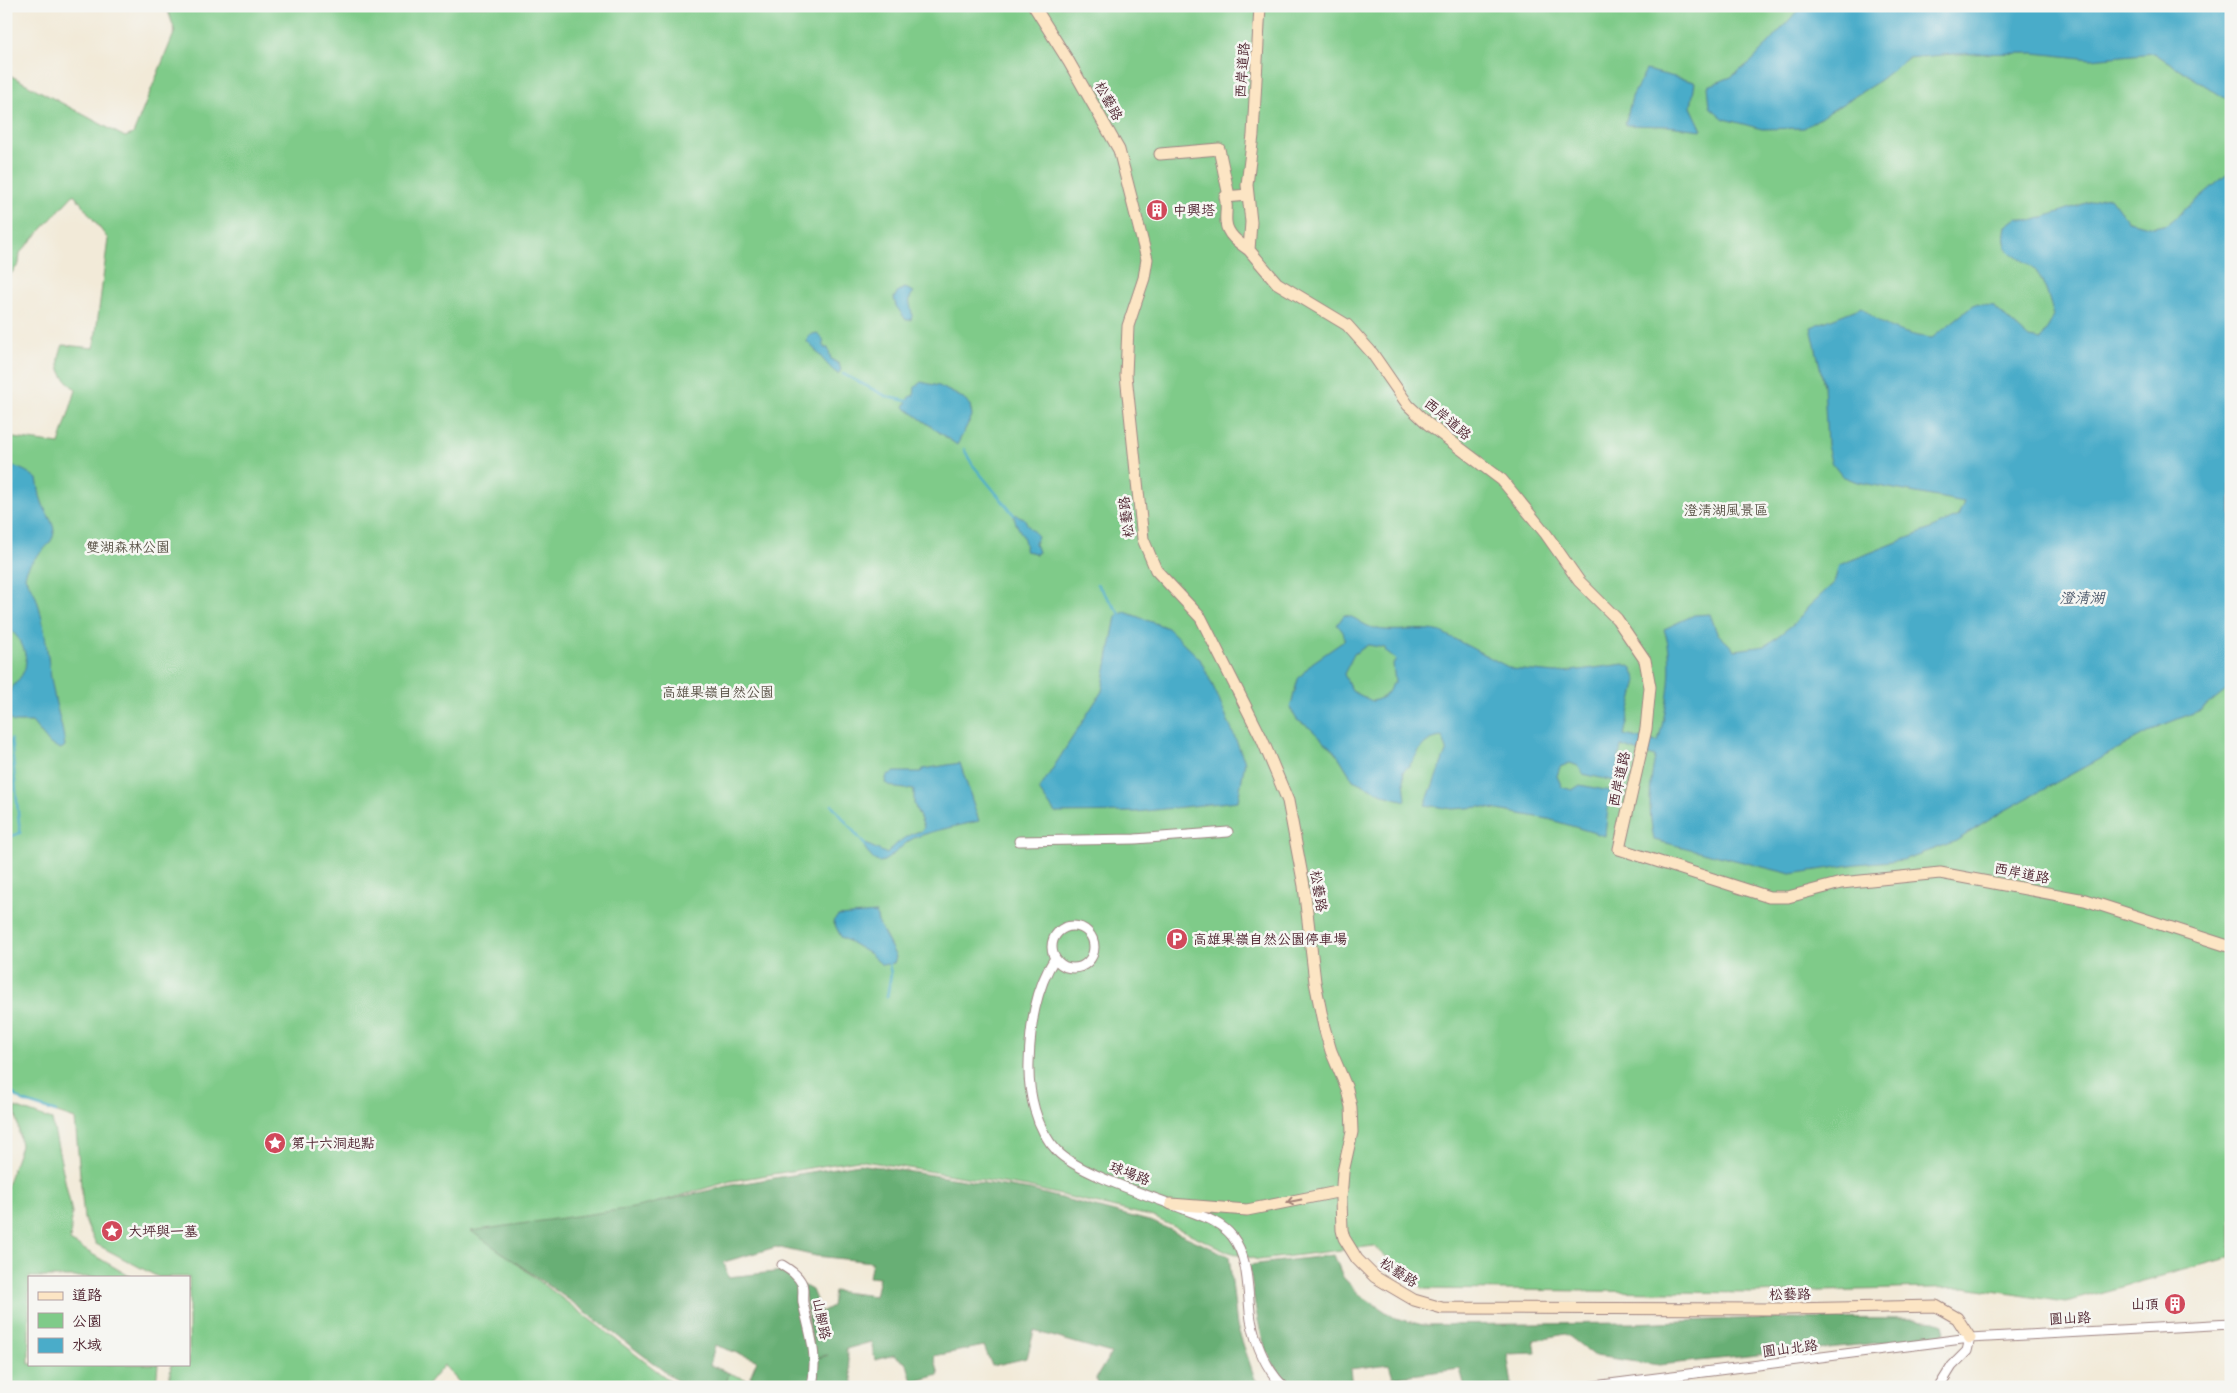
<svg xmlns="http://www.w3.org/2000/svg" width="2237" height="1393" viewBox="0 0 2237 1393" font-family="'Playpen Sans','LXGW WenKai TC',sans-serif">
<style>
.green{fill:#7fcb89;stroke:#64755a}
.forest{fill:#67af75;stroke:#586750;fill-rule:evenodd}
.water{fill:#4aacc9;stroke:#4a667a;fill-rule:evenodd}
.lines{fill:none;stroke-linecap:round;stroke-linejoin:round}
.stream{stroke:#4aacc9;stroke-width:2.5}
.street-casing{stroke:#9e8482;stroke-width:11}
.secondary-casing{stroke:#9e8482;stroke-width:13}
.street{stroke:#fff;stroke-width:9}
.secondary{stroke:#fce5c4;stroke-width:11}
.oneway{stroke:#a38278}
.labels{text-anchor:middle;stroke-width:5;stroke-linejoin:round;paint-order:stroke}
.street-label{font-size:14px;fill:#4a1f2b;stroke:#f6f6f2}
.poi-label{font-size:14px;fill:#4a1f2b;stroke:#f6f6f2;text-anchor:start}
.park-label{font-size:14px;fill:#5a5347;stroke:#f6f6f2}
.water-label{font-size:15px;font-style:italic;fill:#4a576a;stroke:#f6f6f2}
</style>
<rect width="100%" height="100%" fill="#f6f6f2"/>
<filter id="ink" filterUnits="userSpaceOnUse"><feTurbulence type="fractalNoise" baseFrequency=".02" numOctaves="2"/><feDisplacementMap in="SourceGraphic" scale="10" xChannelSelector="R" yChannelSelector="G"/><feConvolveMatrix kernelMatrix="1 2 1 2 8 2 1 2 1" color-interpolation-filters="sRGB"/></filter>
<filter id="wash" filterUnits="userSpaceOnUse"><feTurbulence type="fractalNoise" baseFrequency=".0096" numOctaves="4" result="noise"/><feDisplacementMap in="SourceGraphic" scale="20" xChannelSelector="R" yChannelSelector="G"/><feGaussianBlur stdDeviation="1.12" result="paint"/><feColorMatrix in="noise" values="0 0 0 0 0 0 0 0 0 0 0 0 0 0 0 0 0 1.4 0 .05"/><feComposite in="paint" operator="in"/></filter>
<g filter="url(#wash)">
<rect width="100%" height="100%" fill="#f2ead8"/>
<path class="green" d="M158 6H2231V1257L2066 1302 1965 1287 1751 1293 1424 1289 1374 1246 1259 1260 1229 1252 1153 1217 1027 1187 858 1160 731 1181 628 1211 516 1263 678 1387H463L444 1365 426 1387H169L171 1364H189V1277H158L96 1244 84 1219 75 1119 22 1101 6 1088V437L59 444 76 390C60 376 54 365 63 345L94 348 108 239 74 194 20 253 19 264 6 280V73L125 137 133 134 175 31 168 11Z
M15 1107 52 1120 72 1213 70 1241 131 1277H29V1364H158L156 1387H6V1188L21 1146Z
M729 1373 764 1386 763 1387H725Z"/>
<path class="forest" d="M859 1164 1030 1190 1153 1222 1229 1256 1237 1326 1255 1379 1264 1387H1097L1096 1378 1111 1353 1034 1331 1027 1358 992 1366 984 1346 934 1356 939 1375 912 1382 907 1364 894 1355 875 1360 871 1342 846 1349 854 1387H791L765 1377 763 1383 750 1377 757 1360 715 1345 710 1365 729 1373 725 1387H685L579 1307 471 1231 633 1208 732 1185ZM776 1247 816 1256 872 1262 869 1277 879 1278 875 1296 834 1291 832 1306 821 1312 812 1290 803 1285 815 1358 828 1355 814 1359 799 1281 784 1271 728 1277 724 1262Z
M1334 1255 1343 1277 1359 1294 1395 1318 1423 1325 1632 1323 1764 1318 1916 1319 1935 1321 1943 1324 1945 1332 1937 1337 1659 1365 1595 1356 1566 1334 1534 1340 1536 1353 1507 1354 1512 1385 1465 1387 1460 1369 1393 1377 1389 1364 1350 1369 1352 1387C1340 1387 1307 1390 1298 1386 1259 1373 1255 1299 1249 1265Z"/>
<path class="water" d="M1802 6H2231V102L2154 53 2091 59 2034 53 1955 54 1908 58 1876 83 1804 128 1762 129 1724 119 1710 107 1708 86 1731 77 1752 61Z
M1646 70 1695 82 1691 107 1702 130 1667 126 1625 125 1632 97Z
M2231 171V686L2201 710 2160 726 2002 812 1956 841 1903 860 1857 864 1791 874 1654 840C1648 811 1649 787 1655 757L1621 746 1614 781 1583 774 1578 766 1570 763 1560 767 1557 776 1562 787 1572 790 1580 785 1610 791 1605 836 1548 819 1481 807 1453 809 1425 805 1447 749 1442 737C1416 740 1420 759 1403 771L1406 801 1387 796 1353 780 1337 754 1310 728 1297 720 1290 708 1298 679 1312 663 1344 641C1345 633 1342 630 1337 625L1344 615C1355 616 1362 625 1373 628 1395 634 1419 626 1441 632L1512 669 1556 673 1624 664 1631 667 1637 680 1624 735 1658 742C1667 706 1676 665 1664 629L1694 615 1710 614 1717 633 1735 650 1765 646 1796 622 1809 606 1834 583 1839 565 1928 530 1958 516 1964 502 1857 482 1842 476 1831 462 1827 445 1824 385 1811 327 1862 307C1880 327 1906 335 1932 338L1975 304 1993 306 2029 338 2041 340 2054 316C2050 302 2045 283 2036 271 2020 253 1999 259 2006 226L2017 218 2032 221 2101 198 2110 197 2128 221 2154 227 2168 224ZM1368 645 1385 648 1386 652 1396 660 1393 664 1395 683 1391 685C1389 695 1381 699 1372 701L1352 691 1344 674 1354 654Z
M905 288 914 292C904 302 915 308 911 320H906L896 306 894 298 898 291Z
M816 333 823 339 824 348H828L831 359 839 364 841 370 838 374C825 365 819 352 807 342L808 336Z
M921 382 939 386 961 397 970 405 972 416 957 445 904 407 909 397 914 395 915 387Z
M6 465C19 467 27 471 37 479 39 486 39 495 42 502 45 512 53 520 54 531 54 548 28 556 25 577 28 584 34 590 36 597 46 624 47 659 53 689 56 708 63 726 65 746L61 749 50 744 32 722H13C7 716 6 713 6 705 6 689 18 684 24 671 30 656 20 634 6 628Z
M1014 514 1024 518 1029 527 1038 536 1035 544 1038 552 1036 555 1035 553 1025 551C1028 536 1013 526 1014 514Z
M1125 612 1168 628 1200 659 1219 699 1245 762 1238 801 1137 812 1055 813 1039 790 1102 691 1116 616Z
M960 763 979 821C958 826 934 830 914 838 903 843 888 862 880 862 872 862 868 852 864 847L866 844 887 854C896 843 907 834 921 831L924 827 914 804V790L896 788 885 783 887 775 895 772H921L923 769Z
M876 913 878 922 896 957 894 963 882 965 870 954 841 937 833 921 838 916Z"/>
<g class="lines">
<path class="stream" d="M843 374 888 397 907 401
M964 449 972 464 1014 515
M1097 584 1120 614
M832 805 865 845
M6 838 20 833 11 739
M887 997 891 974 889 964
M6 1088 22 1101 56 1112"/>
</g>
</g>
<g filter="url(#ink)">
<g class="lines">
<g class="street-casing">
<path id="street" d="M1019 841 1135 839 1228 832
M1052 947a21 21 0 1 1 42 0a21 21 0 1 1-42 0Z
M1055 958C1035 989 1030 1027 1029 1063 1028 1093 1036 1129 1057 1151 1077 1173 1153 1197 1184 1209 1201 1216 1220 1221 1232 1236 1250 1259 1247 1293 1251 1320 1256 1345 1266 1369 1284 1387
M782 1265C790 1270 798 1275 802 1284 804 1289 802 1297 803 1303 810 1335 818 1353 812 1387
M1586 1387 1970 1338 2231 1324
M1939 1387 1952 1366 1967 1351 1970 1338"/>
</g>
<g class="secondary-casing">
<path id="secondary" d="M1034 6 1069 62 1119 150 1147 259 1144 278 1128 326 1126 375 1143 539 1156 570 1201 618 1262 739 1288 801 1304 886 1315 982 1324 1027 1331 1051 1347 1089 1351 1107 1352 1132 1343 1172 1341 1199 1342 1230 1344 1238 1357 1259 1375 1277 1414 1300 1442 1308 1789 1309 1936 1306 1957 1318 1970 1338
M1260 6 1253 135 1247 185 1251 222 1249 250 1277 283 1347 325 1372 353 1408 405 1428 424 1502 480 1546 534 1579 581 1617 619 1645 660 1650 687 1646 729 1619 849 1769 897H1788L1841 883 1940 873 2085 900 2231 947
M1160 154 1219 149 1229 196
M1248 195 1225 197C1228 206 1225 213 1226 222 1227 235 1239 243 1249 250
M1171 1204 1247 1210 1342 1191"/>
</g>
<use href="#street" class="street"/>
<use href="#secondary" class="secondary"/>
</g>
<defs><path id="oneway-shaft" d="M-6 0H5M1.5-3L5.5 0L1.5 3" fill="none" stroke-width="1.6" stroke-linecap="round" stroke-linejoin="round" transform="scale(1.25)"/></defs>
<use class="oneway" href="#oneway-shaft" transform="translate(1294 1201) rotate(169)"/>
</g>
<defs>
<g id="building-disc" transform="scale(1.125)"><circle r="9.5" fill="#d1495b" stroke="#f6f6f2"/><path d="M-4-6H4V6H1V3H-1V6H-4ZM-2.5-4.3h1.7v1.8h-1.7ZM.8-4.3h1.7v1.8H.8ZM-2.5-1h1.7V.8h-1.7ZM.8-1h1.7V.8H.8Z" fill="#fff"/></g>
<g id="parking-disc" transform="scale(1.125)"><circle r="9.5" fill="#d1495b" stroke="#f6f6f2"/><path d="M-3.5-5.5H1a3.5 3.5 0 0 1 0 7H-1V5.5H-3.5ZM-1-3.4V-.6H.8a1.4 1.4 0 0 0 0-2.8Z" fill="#fff"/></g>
<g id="sight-disc" transform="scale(1.125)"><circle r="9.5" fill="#d1495b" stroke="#f6f6f2"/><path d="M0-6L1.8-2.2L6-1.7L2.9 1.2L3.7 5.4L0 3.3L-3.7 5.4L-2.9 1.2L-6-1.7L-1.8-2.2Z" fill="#fff"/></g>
</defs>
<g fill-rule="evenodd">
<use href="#building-disc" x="1157" y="210"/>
<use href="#parking-disc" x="1177" y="939"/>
<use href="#sight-disc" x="275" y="1143"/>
<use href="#sight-disc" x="112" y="1231"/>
<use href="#building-disc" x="2175" y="1304"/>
</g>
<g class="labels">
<g class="street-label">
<text transform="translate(1242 70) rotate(-86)" y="5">西岸道路</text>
<text transform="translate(1109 101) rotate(61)" y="5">松藝路</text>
<text transform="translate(1448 419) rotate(40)" y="5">西岸道路</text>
<text transform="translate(1126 517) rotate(-97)" y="5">松藝路</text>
<text transform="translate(1619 779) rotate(-78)" y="5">西岸道路</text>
<text transform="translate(2022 873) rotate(11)" y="5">西岸道路</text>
<text transform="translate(1319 891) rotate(81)" y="5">松藝路</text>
<text transform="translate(1130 1173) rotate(21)" y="5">球場路</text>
<text transform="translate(1399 1272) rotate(33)" y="5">松藝路</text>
<text transform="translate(1790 1294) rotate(-1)" y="5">松藝路</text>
<text transform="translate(2070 1318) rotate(-3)" y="5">圓山路</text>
<text transform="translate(822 1319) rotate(79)" y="5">山腳路</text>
<text transform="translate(1790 1348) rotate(-7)" y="5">圓山北路</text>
</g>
<g class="poi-label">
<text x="1173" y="215">中興塔</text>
<text x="1193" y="944">高雄果嶺自然公園停車場</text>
<text x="291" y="1148">第十六洞起點</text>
<text x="128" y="1236">大坪與一墓</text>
<text x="2159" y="1309" text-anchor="end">山頂</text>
</g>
<g class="park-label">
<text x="1726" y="515">澄清湖風景區</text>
<text x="128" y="552">雙湖森林公園</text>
<text x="718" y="697">高雄果嶺自然公園</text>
</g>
<g class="water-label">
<text x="2082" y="603">澄清湖</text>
</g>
</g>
<rect width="2237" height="1393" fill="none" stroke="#f6f6f2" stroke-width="25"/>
<rect x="28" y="1276" width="162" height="90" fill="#f6f6f2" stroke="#b1a0a2"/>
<rect x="38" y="1292" width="25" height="8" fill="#fce5c4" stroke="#b1a0a2"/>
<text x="72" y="1300" font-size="15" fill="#4a1f2b">道路</text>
<rect x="38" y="1313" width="25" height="15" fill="#7fcb89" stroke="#b1a0a2"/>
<text x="72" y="1326" font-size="15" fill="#4a1f2b">公園</text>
<rect x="38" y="1338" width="25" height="15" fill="#4aacc9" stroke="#b1a0a2"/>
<text x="72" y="1350" font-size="15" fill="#4a1f2b">水域</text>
</svg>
